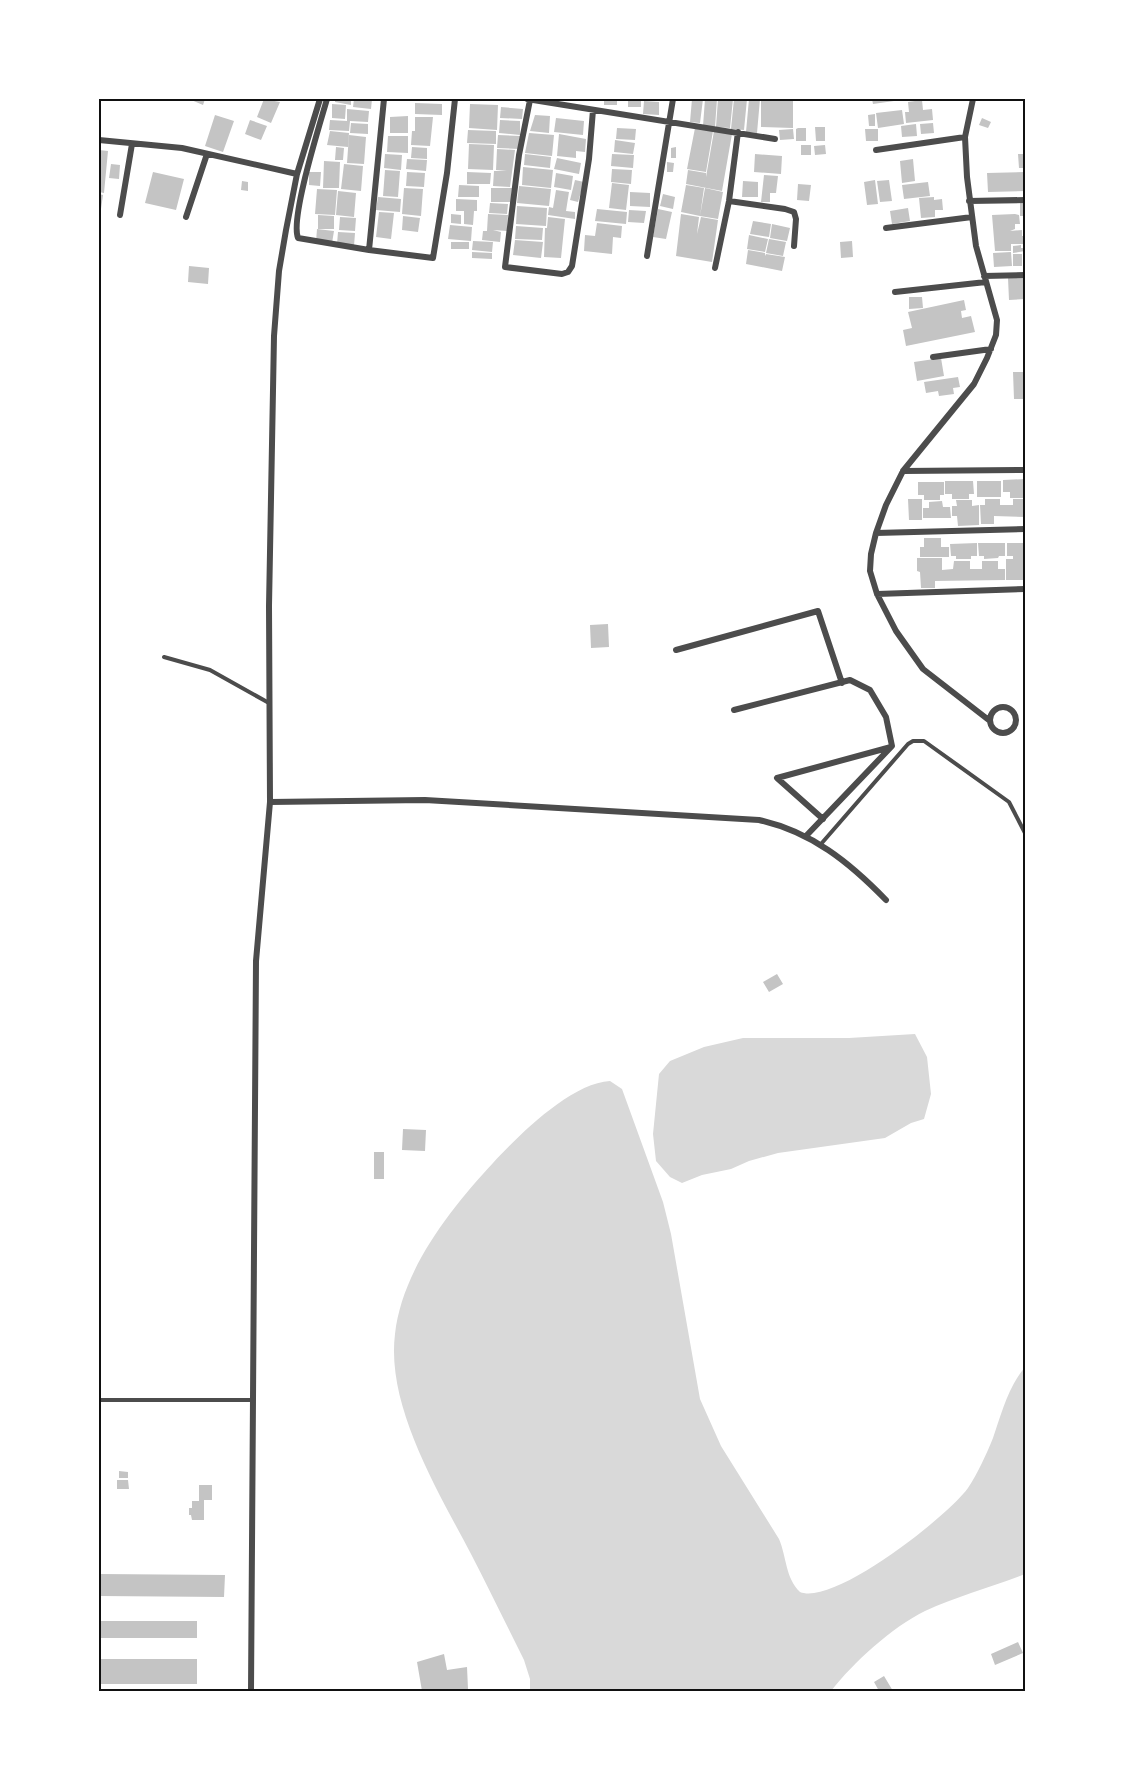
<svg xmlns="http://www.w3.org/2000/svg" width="1124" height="1790" viewBox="0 0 1124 1790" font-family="Mulish,sans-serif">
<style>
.water{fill:#d9d9d9}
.building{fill:#c4c4c4}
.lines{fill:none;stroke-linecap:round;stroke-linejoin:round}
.service{stroke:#4c4c4c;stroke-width:4}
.minor{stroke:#4c4c4c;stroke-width:6}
.neatline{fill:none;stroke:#111;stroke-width:2}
</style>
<rect width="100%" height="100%" fill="#fff"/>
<path class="water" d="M915 1034 927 1057 931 1094 924 1119 911 1123 885 1138 778 1153 749 1161 731 1169 702 1175 682 1183 670 1177 656 1161 653 1134 659 1074 670 1061 704 1047 743 1038H849Z
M610 1081 622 1089 663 1202 671 1234 700 1399 721 1446 779 1539C787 1558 785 1577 800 1592 834 1606 948 1516 968 1488 978 1473 986 1455 993 1438 1001 1415 1008 1387 1025 1367V1574C992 1587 957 1596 925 1611 892 1627 853 1663 831 1691H530V1679L524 1660C506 1624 489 1589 471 1554 438 1491 386 1406 395 1334 402 1270 451 1208 493 1163 519 1135 571 1083 610 1081Z"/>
<path class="building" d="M189 99H205L203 105Z
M264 99 280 102 271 123 257 117Z
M335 99H351V105L335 102Z
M354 99H372L371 109 353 107Z
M604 99H617V105H604Z
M628 99H641V107H628Z
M692 99H703L700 123 690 122Z
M705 99H717L715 127 703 126Z
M718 99H733L730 128 716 127Z
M734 99H747L744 130 731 129Z
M749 99H760L757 133 746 132Z
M761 99H793V128L761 127Z
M872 99H901V100L873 104Z
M922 100 923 110 932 109 933 120 906 123 905 112H909L908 102Z
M644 101 659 102V115L643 114Z
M415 103 442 104V115L415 114Z
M332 104 346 105 345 119 332 118Z
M470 104 498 105 497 130 469 128Z
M501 107 523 109 522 119 500 118Z
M347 109 369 111 368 122 350 121 349 131 329 130 330 120 347 121Z
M902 110 904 124 878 128 876 113Z
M875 114V126H869L868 115Z
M215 115 234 121 223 152 205 146Z
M535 115 550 116 549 133 530 131Z
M408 116V133H390V117Z
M415 117H433L430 146 411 145 412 131H415Z
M556 118 584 121 583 135 554 132Z
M982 118 991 122 988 128 979 125Z
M250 120 267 126 261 140 245 134Z
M500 120 520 121V135L499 133Z
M351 123 368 124V134L350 133Z
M933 123 934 133 921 134 920 124Z
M916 124 917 136 902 137 901 126Z
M815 127H825V141H816Z
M617 128 636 129 635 140 616 139Z
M695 128 713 131 706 172 687 169Z
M798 128H806V141H796V129Z
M793 129 794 139 780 140 779 130Z
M865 129H878V141H866Z
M468 130 496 131V144L467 143Z
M330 131 349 133 348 147 327 145Z
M714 131 732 134 722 191 686 184 688 170 706 173V177Z
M529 133 554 135 552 156 525 153Z
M559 134 586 139 585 152 576 151V158L557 156Z
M349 135 366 137 364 164 347 163Z
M498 135 520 136 519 149 497 148Z
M388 136H408V153L387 152Z
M615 140 635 143 633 154 614 152Z
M469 144 494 145 493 170 468 169Z
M801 145H811V155H801Z
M825 145 826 154 815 155 814 146Z
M336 147 344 148 343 160H335Z
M412 147 427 148V159L411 158Z
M676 147V158H671V148Z
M497 149 515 150 510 187 493 186 494 171H507L496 170Z
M99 150 108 151 104 193 99 192Z
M385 154 402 155 401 170 384 168Z
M525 154 551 157 550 168 524 165Z
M612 154 634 155 633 168 611 166Z
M755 154 782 156 781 174 754 172Z
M1018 154H1025V168H1019Z
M557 158 581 163 579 174 554 169Z
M407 159 427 160 426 171 406 169Z
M913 159 915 181 902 183 900 161Z
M324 161 340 162 339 188H323Z
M667 162 674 163 673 172H667Z
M111 164 120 165 119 179 109 178Z
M344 164 363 166 361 191 341 189Z
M523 167 553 170 551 188 522 185Z
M612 169 632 170 631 184 611 182Z
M385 170 400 171 398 197 383 196Z
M153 172 184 179 176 210 145 203Z
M309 172H321L320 186 309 185Z
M407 172 425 173 424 187 406 186Z
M467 172 491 173 490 184H467Z
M1025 172V191L988 192 987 173Z
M556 173 573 176 571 190 554 187Z
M764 175 778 176 776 193H770V202H761Z
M575 180 584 182 578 202 570 200Z
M875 180 878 204 867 205 864 182Z
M889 180 892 201 880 202 877 181Z
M242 181 248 182V191L241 190Z
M743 181 758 182V197H742Z
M928 182 930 196 904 199 902 185Z
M612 183 629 185 626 210 609 208Z
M798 184 811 185 809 201 797 200Z
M459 185 479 186V197H458Z
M686 185 704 188 700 216 681 212Z
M519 186 551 189 549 206 517 203Z
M404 188 423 189 421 216 402 214Z
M491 188H512L511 202H491Z
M705 188 723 192 718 219 700 216Z
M317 189 337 190 335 215 315 214Z
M556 190 569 192 566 211 575 212V219L548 215 549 207 553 208Z
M338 191 356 193 354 217 336 215Z
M630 192 650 193V207L630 206Z
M99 194 103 195 100 216H99Z
M663 194 675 197 673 209 660 206Z
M378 197 401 199 400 212 376 210Z
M934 197V200L942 199 943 210H935V217L921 218 919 198Z
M456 199 477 200V211H474L473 225 464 224V211H456Z
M1020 202H1025V216H1020Z
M490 203 508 204 507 214 489 213Z
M517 206 547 208 546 226 516 224Z
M908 208 910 221 892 224 890 211Z
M597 209 627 212 626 224 595 221Z
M658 209 672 212 666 239 653 237Z
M629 210 646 211 644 223 628 222Z
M379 212 394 213 391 239 376 237Z
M451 214 461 215V224L451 223Z
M488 214 508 215 507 231 493 230 501 232 500 242 482 240 483 231H487Z
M681 214 699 217 697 234 701 217 718 220 712 262 676 256Z
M1015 214 1019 215 1020 224H1015V229L1010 231 1022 230V236H1025V244H1011V251H995L992 215Z
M318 215 334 216V229H318Z
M403 216 420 218 418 232 402 230Z
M340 217 356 218 355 231 339 230Z
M548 217 565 219 561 258 544 257 545 228H547Z
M753 221 771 224 769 237 750 234Z
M597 223 622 226 621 238 613 237 612 254 584 251 585 235 595 236Z
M772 224 790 228 787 241 770 238Z
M450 225 472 227 471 241 448 239Z
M516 226 543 228 542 240 515 239Z
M317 229 334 231 332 243 316 242Z
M338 232 355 233 354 246 337 244Z
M749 235 768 239 765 252 747 249Z
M769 239 786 242 783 256 766 253Z
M515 240 543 242 541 258 513 255Z
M473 241 493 242 492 252 472 250Z
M852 241 853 257 841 258 840 242Z
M451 242H469V249H451Z
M1021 245V248H1025V251L1013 253V246Z
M748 250 765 253V256L766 254 785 257 782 271 746 264Z
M472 252 492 253V259L472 258Z
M1011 252 1012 266 994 267 993 253Z
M1013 254H1022V266H1013Z
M189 266 209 268 208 284 188 282Z
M1025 277V299L1009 300 1008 278Z
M909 297H922L923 308 909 309Z
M964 300 966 310 961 311 962 318 971 316 975 332 906 346 903 330 912 328 908 312Z
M941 358 944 376 917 381 914 362Z
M1013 372H1025V399H1014Z
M958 377 960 387 953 388 954 394 939 396 938 391 926 393 924 382Z
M1025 479V498H1010V492H1003V480Z
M973 481 974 494H969V499H952V494H945V481Z
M977 481H1001V497H977Z
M918 482H944V495H940V500H924V495H918Z
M908 499H922V520H909Z
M985 499H1000V505H1013V499H1025V517L994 516V524H981L980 505H985Z
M956 500H972V506L979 505V525L958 526 957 516H952V506H957Z
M942 501 943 507H950L951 518H923V508H929V502Z
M924 538H941V547H949V557H920V547H924Z
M977 543V556H971V559H956V556H951L950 544Z
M978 543H1005V556H999L998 558 984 559V556H979Z
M1007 543H1025V580H1006V559H1013V556H1007Z
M917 558H942V570L953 569 954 561H970V569H982V561H998V569H1005V580L935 581V588H921L920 572 917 571Z
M608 624 609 647 591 648 590 625Z
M777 974 783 984 769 992 763 982Z
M403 1129 426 1130 425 1151 402 1150Z
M374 1152H384V1179H374Z
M119 1471 128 1472V1478H119Z
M117 1480H128L129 1489H117Z
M199 1485H212V1500H204V1520H192L191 1515H189V1508H192V1501H199Z
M99 1574 225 1575 224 1597 99 1596Z
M99 1621H197V1638H99Z
M1018 1642 1023 1653 995 1665 991 1654Z
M444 1654 447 1670 467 1667 468 1689 422 1691 417 1662Z
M99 1659H197V1684H99Z
M884 1676 893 1691H879L874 1682Z"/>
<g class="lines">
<path class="service" d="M164 657 210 670 269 703
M821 844 908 744 913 741H924L1009 802 1025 833
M99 1400H253"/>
<path class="minor" d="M327 99C320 124 290 218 298 238L369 250 433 258 447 173 455 99
M527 99 775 139
M973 99 965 137 967 177 976 246 997 320 996 335 987 358 974 384 903 471 886 505 876 533 871 554 870 571 877 594 896 631 923 669 990 721
M530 100 519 155 505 267 562 274 568 272 572 266 589 159 593 110
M99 140 182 148 297 174
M876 150 965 137
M729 201 785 209 794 212 796 219 794 246
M969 201 1025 200
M120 215 132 144
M186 217 207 154
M886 228 972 217
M369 250 384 99
M647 256 673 99
M715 268 729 201 738 132
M984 276 1025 275
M895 292 986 282
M933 357 991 349
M903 471 1023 470
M876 533 1025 529
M877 594 1025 589
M676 650 818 611 842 683
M990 720a13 13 0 1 1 26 0a13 13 0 1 1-26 0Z
M734 710 850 680 870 690 886 717 892 746 806 836
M270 802 425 800 759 820C812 832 849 862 886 900
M823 819 777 778 891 747
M251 1691 256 961 270 802 269 606 274 336 279 271 286 230 297 174 320 99"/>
</g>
<rect width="1124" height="1790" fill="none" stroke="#ffffff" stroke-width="201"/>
<rect x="100" y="100" width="924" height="1590" class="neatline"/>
</svg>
